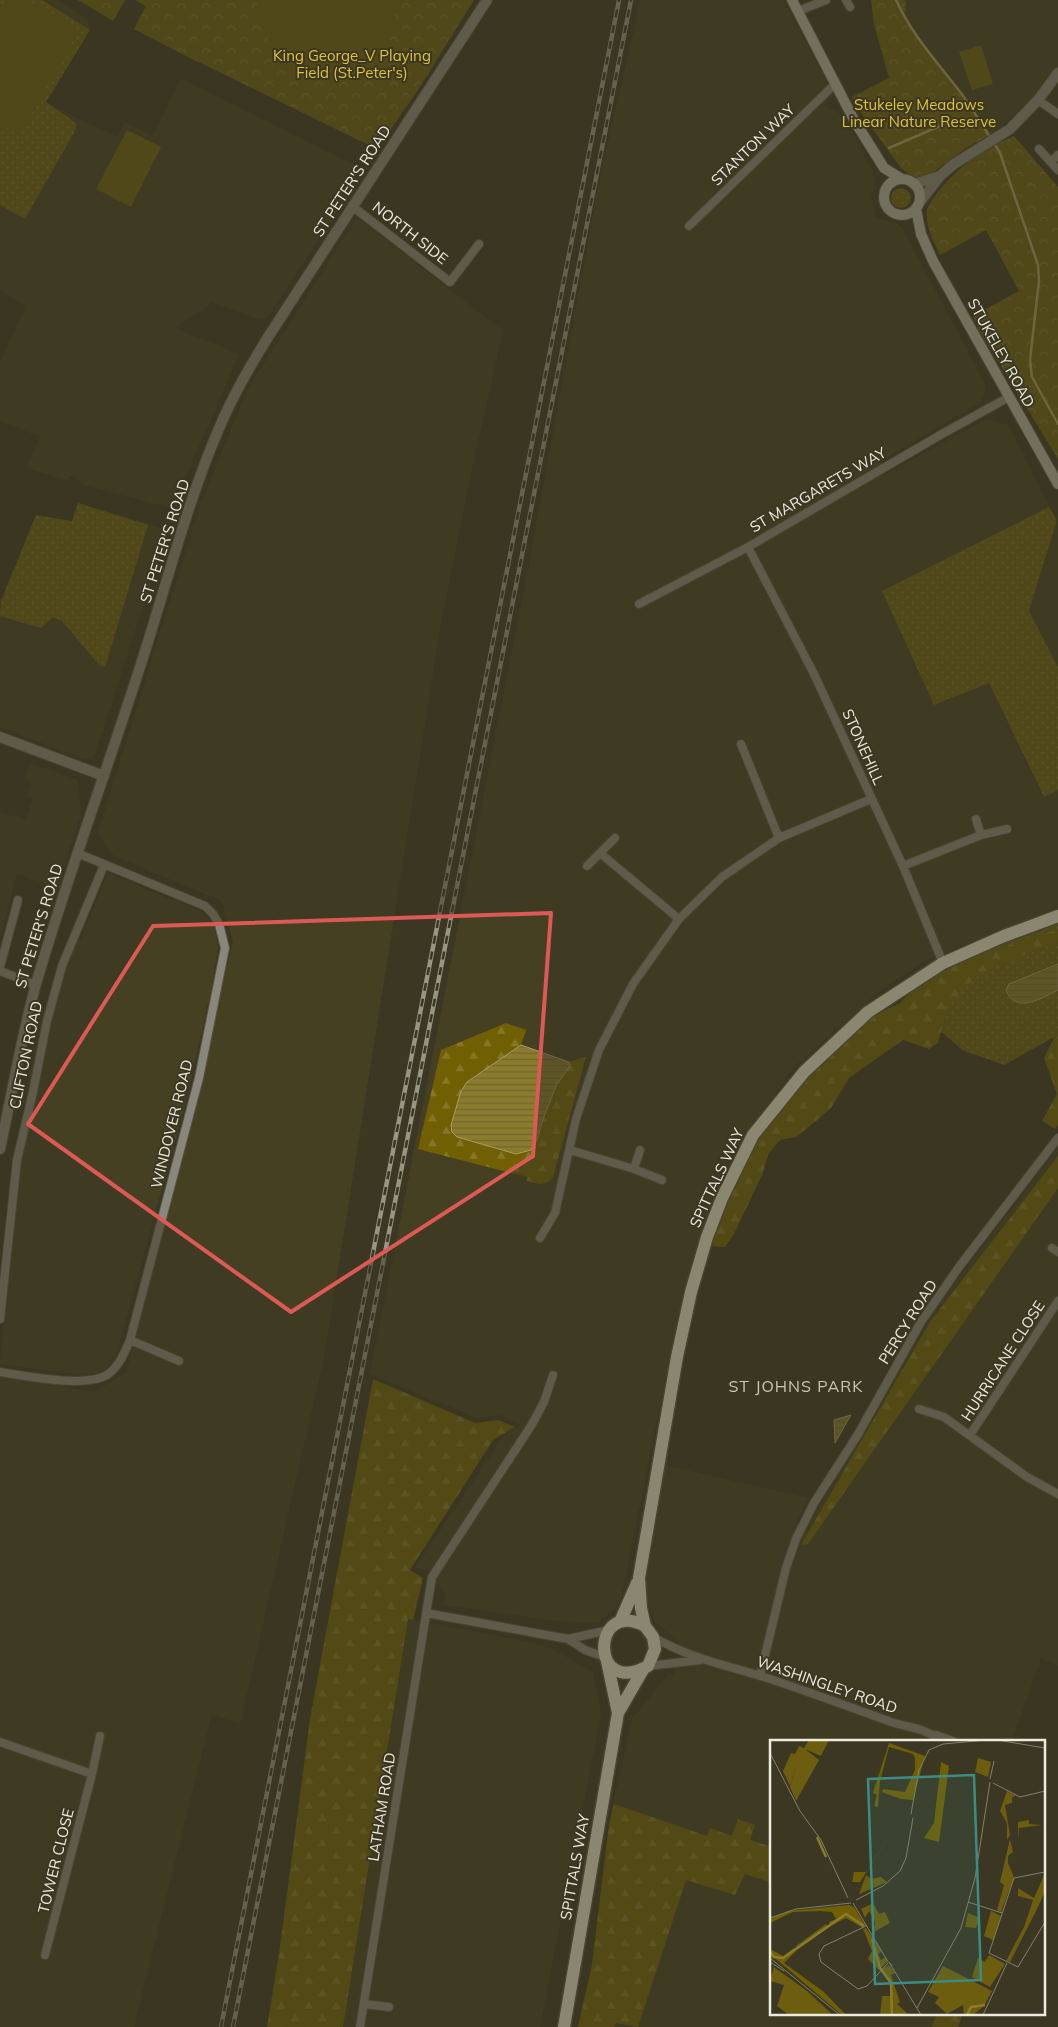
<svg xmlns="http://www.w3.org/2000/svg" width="1058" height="2027" viewBox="0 0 1058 2027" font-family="Mulish,sans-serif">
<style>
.built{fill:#464023}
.grass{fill:url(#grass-dots)}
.forest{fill:url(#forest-firs)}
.park{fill:url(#park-crowns)}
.pitch{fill:#6c5d0f}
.water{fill:url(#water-rules);stroke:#a89d61}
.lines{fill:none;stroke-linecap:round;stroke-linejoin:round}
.stream{stroke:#a89d61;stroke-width:2.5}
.minor-casing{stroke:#575440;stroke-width:10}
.tertiary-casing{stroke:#575440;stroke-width:12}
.secondary-casing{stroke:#575440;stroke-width:12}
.trunk-casing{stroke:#575440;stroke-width:15}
.minor{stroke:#89877d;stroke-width:8}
.tertiary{stroke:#89877d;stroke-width:10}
.secondary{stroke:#b7b4a3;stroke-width:10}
.trunk{stroke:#ece7cf;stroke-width:12}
.rail-casing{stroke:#989584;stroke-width:4.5}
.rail{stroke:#3b3722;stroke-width:2.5;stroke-dasharray:8;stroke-linecap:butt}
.marked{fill:none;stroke:#dc5956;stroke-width:4;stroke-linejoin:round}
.labels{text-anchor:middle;stroke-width:4;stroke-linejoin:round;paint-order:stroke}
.park-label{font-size:15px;fill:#e0c434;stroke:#3b3722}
.street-label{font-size:15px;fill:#edebde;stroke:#3b3722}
.neighbourhood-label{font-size:16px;letter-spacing:1px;fill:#cbc6ad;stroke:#3b3722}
.inset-river{fill:none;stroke:#8b7b2c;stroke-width:2.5}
.inset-road{fill:none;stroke:#827f6d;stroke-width:1}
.view{fill:#3b8d84;fill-opacity:0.15;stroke:#3b8d84;stroke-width:2.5}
.inset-edge{fill:none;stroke:#edebde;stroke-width:2.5}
</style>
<defs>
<pattern id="grass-dots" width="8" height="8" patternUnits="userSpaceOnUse" patternTransform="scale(1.25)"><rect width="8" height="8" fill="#6c5d0f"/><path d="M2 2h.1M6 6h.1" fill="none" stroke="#817432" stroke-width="1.8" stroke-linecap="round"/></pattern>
<pattern id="forest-firs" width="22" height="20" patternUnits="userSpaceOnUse" patternTransform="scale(1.25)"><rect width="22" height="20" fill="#706003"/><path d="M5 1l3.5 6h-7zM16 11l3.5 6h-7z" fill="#857727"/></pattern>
<pattern id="park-crowns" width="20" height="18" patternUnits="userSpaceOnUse" patternTransform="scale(1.25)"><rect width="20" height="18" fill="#6c5d0f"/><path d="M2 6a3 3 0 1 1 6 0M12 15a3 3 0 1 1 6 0" fill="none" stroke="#817432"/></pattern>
<pattern id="water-rules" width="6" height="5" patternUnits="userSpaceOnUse" patternTransform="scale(1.25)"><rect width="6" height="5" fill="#8b7b2c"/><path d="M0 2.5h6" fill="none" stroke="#706635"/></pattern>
</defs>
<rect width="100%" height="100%" fill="#3b3722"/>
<path class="built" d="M0 0H56L87 19 90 30 46 103 117 137 125 122 153 136 181 79 364 170 267 318 260 320 211 301 207 307 174 328 239 354 172 508 83 485 75 476H69L68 480 29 469 27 466 40 437 0 420V363L26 306 0 290Z
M641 0H783L834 95 823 105 838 112 855 137 875 177 876 187 871 195 875 217 896 223 902 228 985 384V391L981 402 880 461 886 474 987 419 1008 425 1049 507 933 565 1043 797 1058 790V907L924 961 877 993 794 1067 749 1130 731 1160 715 1193 700 1234 683 1292 620 1603 598 1623 559 1621 444 1605 445 1594 429 1572 416 1567 505 1434 521 1425 501 1415 478 1418 370 1374 526 580 600 177Z
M906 0H1058V68L1041 94 991 134 905 20Z
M357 218 503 331 474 459 440 629 325 1352 240 1724 212 1714 134 2027H0V1377L94 1392 126 1373 151 1279 233 941 222 901 114 856 98 832 200 506 245 396 254 379Z
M78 503 168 530 94 756 84 759 0 727V600L68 535Z
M1057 520 1058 523V667L1029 612Z
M30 763 78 780 81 813 56 887 17 874 0 937V812L26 820 33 798 27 796 31 782 25 778Z
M108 873 201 912 214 926 218 947 211 991 185 1105 117 1352 104 1371 84 1375 0 1364 9 1261 21 1158 33 1105 25 1101 37 1040 48 1044 53 1019 48 995 71 937 81 939Z
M1058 1148V1665L1041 1658 1012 1741H772V2013H963L958 2027H578L592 1965 609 1824 632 1719 667 1676 674 1674 679 1657V1642L655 1622 648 1603 644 1600 643 1577 664 1465 808 1498 796 1523 809 1524 937 1306Z
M408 1619 547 1646 593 1672 601 1714 540 2027H343Z"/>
<path class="grass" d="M0 0H42L90 30 46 102 76 123V129L25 219 0 205Z
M891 198a10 10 0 1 1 20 0a10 10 0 1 1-20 0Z
M78 503 148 525 105 667 99 665 63 622 53 617 41 628 0 616 1 601 36 515 72 521Z
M1049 507 1057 520 1029 611 1058 667V790L1044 797 989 683 934 705 882 591Z
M1058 920V1039L1052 1038 1004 1065 962 1050 904 998 948 968 1004 938Z"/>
<path class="forest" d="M1058 929V941L980 973 962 990 947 1008 938 1043 929 1049 903 1040 849 1078 831 1108 816 1121 796 1137 780 1140 769 1153 762 1175 734 1234 725 1247 704 1246 754 1140 787 1099 865 1020 900 1003 918 985 949 965Z
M506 1023 526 1030 521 1045 495 1064 537 1140C542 1121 547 1098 559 1082 563 1075 570 1070 569 1062L586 1057 553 1177C545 1187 538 1184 527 1181V1177L418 1149 441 1050Z
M1054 1038 1058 1039V1125L1055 1129 1042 1121 1057 1094 1044 1058Z
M1058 1156V1188L808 1544 801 1545 930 1322Z
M373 1379 475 1423 498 1420 515 1427 493 1440 410 1570 423 1578 413 1620 408 1619 343 2027H267L279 1954 310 1719Z
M614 1804 707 1836 710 1828 732 1836 738 1819 755 1825 750 1840 772 1847V1883L745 1874 735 1895 686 1880 638 2027 616 2023 614 2027H578L592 1965 609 1824Z
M937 2013H963L958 2027H932Z"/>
<path class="park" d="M78 0H125L113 21Z
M135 0H474L418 90 377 149 184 55 134 29 146 6Z
M871 0H906L905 20 991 134 966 148 928 176 914 178 901 168 858 109 852 97 889 78 874 24Z
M1014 136 1058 187V459L980 332 973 316 1019 291 986 230 940 255C934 242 925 226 927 211 930 196 960 168 972 158 984 149 1000 143 1014 136Z"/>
<path class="pitch" d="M9 0H27L79 29 20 135 0 123V16Z
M257 0H398C396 7 395 16 392 22 373 52 339 72 304 63 298 62 292 57 287 54 265 39 259 27 257 0Z
M981 45 993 84 972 90 959 52Z
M127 130 161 147 131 207 96 189Z"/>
<path class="water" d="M1058 964V990C1042 998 1015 1015 1006 990L1009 984Z
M521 1045 569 1062 570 1066 557 1084 543 1119 537 1140 531 1150 516 1154 457 1137 452 1132 451 1125 461 1091 467 1082Z
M851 1415 835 1443 834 1420Z"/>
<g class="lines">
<path class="stream" d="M896 0C912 35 938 63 961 93 972 108 981 123 991 139
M994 143 1000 153 1038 265 1039 281 1030 360 1032 377 1058 424
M889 148 947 123"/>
<g class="minor-casing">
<path id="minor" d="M846 0 850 7
M798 11 826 0
M1038 100 1058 114
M1039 149 1058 170
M1051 162 1058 155
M352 206 450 282 479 244
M689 226 836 83
M748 547 814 674 903 866 943 963
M639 604 748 547 942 434 1009 397
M741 744 779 838
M976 819 981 835
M600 853 679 919
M587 866 615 838
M903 866 981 835 1007 829
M0 967 18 900
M0 971 36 985
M570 1150 634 1169 662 1180
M634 1169 640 1150
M540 1238 555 1213 576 1119 599 1050 633 984 679 919 722 877 779 838 871 799
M1052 1248 1058 1252
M0 1319 17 1160 33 1092 47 1021 62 966 104 865
M130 1340 179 1361
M0 1372C26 1376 85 1388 107 1375 119 1367 125 1352 130 1340L199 1078 225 948 219 924 213 914 205 906 77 853
M919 1409 944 1417 1027 1477 1058 1494
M970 1435 1058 1301
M426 1613 568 1639 609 1630
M653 1637C690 1658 721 1664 761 1676 804 1690 847 1706 891 1722 906 1727 928 1728 939 1741
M568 1639 585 1650 605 1657
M648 1666 701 1660
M760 1676 786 1568 796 1539 814 1503 857 1436 921 1322 959 1267 1058 1138
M936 1735 953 1741
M0 1742 92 1774
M45 1955 92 1774 100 1736
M364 2004 389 2007
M360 2027 432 1577 531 1426 544 1402 553 1375"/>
</g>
<g class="tertiary-casing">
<path id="tertiary" d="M914 184 940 176
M920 202 940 176 954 164 1010 129 1038 100 1058 73
M0 737 104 776
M0 1149C12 1094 21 1038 36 984 67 877 106 773 140 667 167 584 188 497 224 417 237 388 253 361 270 334L487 0"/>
</g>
<g class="secondary-casing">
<path id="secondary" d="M792 0 854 120 884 168 902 179
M884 197a18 18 0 1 1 36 0a18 18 0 1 1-36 0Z
M916 209 921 234 933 261 1058 484"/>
</g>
<g class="trunk-casing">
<path id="trunk" d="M620 1622 637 1583
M645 1626C591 1597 589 1699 648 1666L655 1649 653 1637 645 1626 641 1608 639 1578 677 1357 691 1292 707 1237 722 1198 753 1135 804 1072 868 1012 943 963 1004 936 1058 916
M618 1713 644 1668
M564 2027 618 1713 607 1661"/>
</g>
<use href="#minor" class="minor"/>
<use href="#tertiary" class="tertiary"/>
<use href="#secondary" class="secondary"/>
<use href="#trunk" class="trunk"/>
<g class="rail-casing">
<path id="rail" d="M221 2027 619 0
M233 2027 631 0"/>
</g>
<use href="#rail" class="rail"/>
</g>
<path d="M0 0H1058V2027H0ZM551 913 533 1156 291 1312 28 1124 153 926Z" fill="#3b3722" fill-opacity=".55" fill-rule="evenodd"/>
<path class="marked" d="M551 913 533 1156 291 1312 28 1124 153 926Z"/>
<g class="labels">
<g class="park-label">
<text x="352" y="61">King George_V Playing<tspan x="352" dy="17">Field (St.Peter's)</tspan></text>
<text x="919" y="110">Stukeley Meadows<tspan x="919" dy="17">Linear Nature Reserve</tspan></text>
</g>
<g class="street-label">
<text transform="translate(753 145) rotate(-44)" y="5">STANTON WAY</text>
<text transform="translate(352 181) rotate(-57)" y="5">ST PETER'S ROAD</text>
<text transform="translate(410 233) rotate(38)" y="5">NORTH SIDE</text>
<text transform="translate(1001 353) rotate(61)" y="5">STUKELEY ROAD</text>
<text transform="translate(818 490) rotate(-30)" y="5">ST MARGARETS WAY</text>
<text transform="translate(165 541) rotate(-72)" y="5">ST PETER'S ROAD</text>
<text transform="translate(863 747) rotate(66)" y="5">STONEHILL</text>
<text transform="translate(39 926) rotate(-73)" y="5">ST PETER'S ROAD</text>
<text transform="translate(26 1055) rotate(-78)" y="5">CLIFTON ROAD</text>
<text transform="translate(172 1124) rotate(-76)" y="5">WINDOVER ROAD</text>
<text transform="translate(717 1178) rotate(-65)" y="5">SPITTALS WAY</text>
<text transform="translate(908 1322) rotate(-58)" y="5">PERCY ROAD</text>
<text transform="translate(1003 1361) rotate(-57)" y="5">HURRICANE CLOSE</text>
<text transform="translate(827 1685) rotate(19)" y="5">WASHINGLEY ROAD</text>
<text transform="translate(382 1807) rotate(-81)" y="5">LATHAM ROAD</text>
<text transform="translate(56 1861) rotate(-76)" y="5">TOWER CLOSE</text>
<text transform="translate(575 1867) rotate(-80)" y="5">SPITTALS WAY</text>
</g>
<g class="neighbourhood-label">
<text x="796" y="1392">ST JOHNS PARK</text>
</g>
</g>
<g transform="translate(770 1740)">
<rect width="275" height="275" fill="#3b3722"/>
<path d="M39 0H59L51 16 35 9 49 20 26 61 20 47 27 22 20 46 13 31 21 13 25 14 29 6 34 8ZM208 18 221 22 218 37 205 32ZM237 51 246 56 242 57V63L235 65 240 95 237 100V83L230 71ZM259 80V84L272 85 249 88 248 101V82ZM96 135 101 139 111 137 117 142 89 154ZM103 163 109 174 115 172 120 183 104 192 105 182 99 171 95 178 91 169ZM198 173 210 178 206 188 195 187ZM219 215 235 224 220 247 202 237 208 218 215 222ZM4 227 37 251 63 275H19L7 266 14 245 0 241Z" fill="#6c5d0f"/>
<path d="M119 3 155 16 143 60 131 59 112 52 113 49 135 52 145 30V18L143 14 119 7 110 41 108 67 104 66 107 55 103 53ZM171 22 179 26 169 102 154 98 164 83ZM125 87 90 142H82L84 132H96ZM79 165 84 167 95 185 93 188 76 178 60 186 59 182 66 179 62 172 50 171 23 172 0 183V179L18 171ZM24 208 27 210 14 223 54 252 76 275H72L0 214V209L13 216Z" fill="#706003"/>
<path d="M240 99 243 112 238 116V123L244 137 231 172 227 170 234 145 230 142ZM275 133V151L269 165 240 222 236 221 254 187 263 160 248 156V148L264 158ZM56 184 58 187 28 209 26 206ZM96 188 112 211 108 214 111 220 116 217 117 222 109 230 98 219 102 211 93 189ZM119 225 125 233 121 235 130 262 127 264 139 275H110L112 256H120V241L111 230ZM173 226 222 251 214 266 203 275H194L193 265 177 274 165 263 169 257 158 252Z" fill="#6c5d0f"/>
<path d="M221 171 231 176 223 200 214 196Z" fill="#6c5d0f"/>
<path d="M220 217 226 220 220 232 216 230 210 241 203 237 209 226 214 229ZM171 242a8 8 0 1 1 16 0a8 8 0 1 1-16 0Z" fill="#6c5d0f"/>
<path class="inset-river" d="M47 97 56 117M102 199 110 228 121 243 122 275M0 212 4 217 13 218 76 174 94 186M197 275 201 267 215 265"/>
<path class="inset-road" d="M227 0 275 8M0 13 30 71 51 100 78 158M220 39 224 21M223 43 250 57 275 51M141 74 149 30 159 10 173 4 217 0M275 132 244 138 219 213 248 227 275 182M86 160 113 146 130 131 136 118 143 78M198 162 232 173M83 163 118 222M0 178 26 169 81 163M96 186 54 206 49 214 51 222 88 249 97 246 118 223M0 218 70 275M0 222 14 231M122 226 119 222 151 275M147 268 191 188 205 138 220 42M213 275 237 223"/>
<path class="view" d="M204 35 211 240 105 244 98 39Z"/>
<rect width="275" height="275" class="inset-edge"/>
</g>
</svg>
